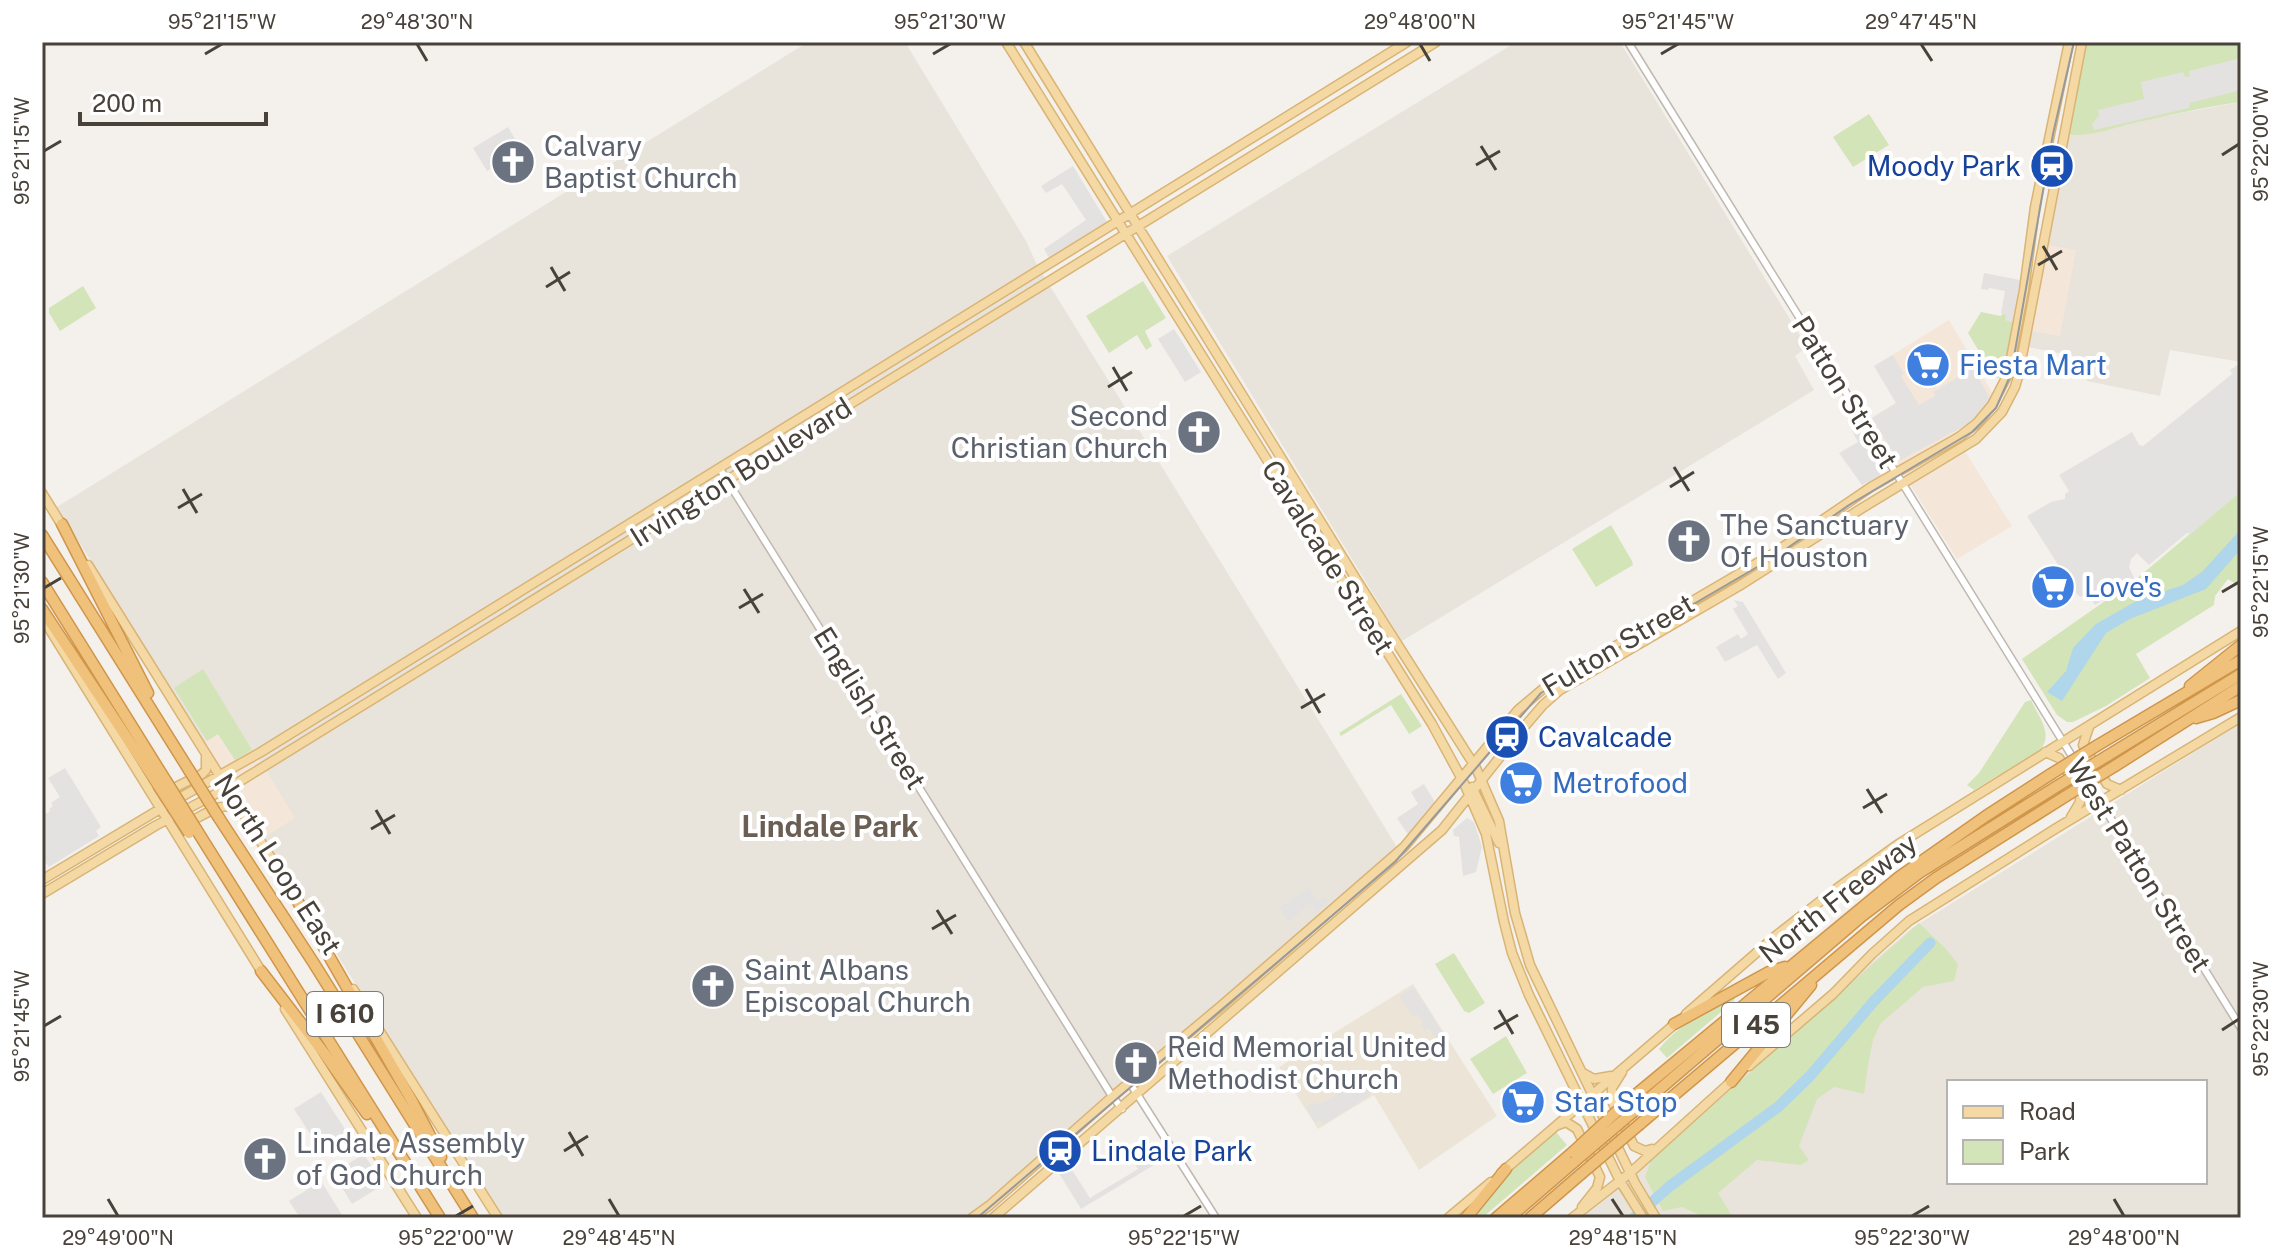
<svg xmlns="http://www.w3.org/2000/svg" width="2283" height="1260" viewBox="0 0 2283 1260" font-family="'Public Sans',sans-serif">
<style>
.residential{fill:#e8e3db;fill-rule:evenodd}
.commercial{fill:#f4e7da}
.education{fill:#ece5d7}
.green{fill:#d4e4b9}
.parking{fill:#e4e2e0}
.water{fill:#afd6ea}
.lines{fill:none;stroke-linecap:round;stroke-linejoin:round}
.river{stroke:#afd6ea;stroke-width:11}
.minor-casing{stroke:#bfb8af;stroke-width:9}
.major-casing{stroke:#d9b475;stroke-width:11}
.highway-casing{stroke:#cf964b;stroke-width:13}
.minor{stroke:#fff;stroke-width:6}
.major{stroke:#f5d9a5;stroke-width:8}
.highway{stroke:#f0c17b;stroke-width:10}
.tram{stroke:#999;stroke-width:2}
.highway-bridge-casing{stroke:#cf964b;stroke-width:13;stroke-linecap:butt}
.highway-bridge{stroke:#f0c17b;stroke-width:10}
.ticks{fill:none;stroke:#48423a;stroke-width:3}
.labels{text-anchor:middle;stroke-width:8;stroke-linejoin:round;paint-order:stroke}
.shield{fill:#fff;stroke:#7f7b75;stroke-width:2}
.shield-label{font-size:26px;font-weight:bold;fill:#48423a}
.worship-label{font-size:28px;fill:#5b616d;stroke:#fff;text-anchor:start}
.transit-label{font-size:28px;fill:#164399;stroke:#fff;text-anchor:start}
.shop-label{font-size:28px;fill:#366cbe;stroke:#fff;text-anchor:start}
.street-label{font-size:28px;fill:#48423a;stroke:#fff}
.neighbourhood-label{font-size:30px;font-weight:bold;fill:#6a5f52;stroke:#fff}
.neatline{fill:none;stroke:#48423a;stroke-width:3}
.ticks-label{font-size:20px;text-anchor:middle;fill:#48423a}
</style>
<rect width="100%" height="100%" fill="#f4f1ec"/>
<path class="residential" d="M808 42H905L1026 241 1037 265 1397 847 1395 851 968 1218H502L57 507Z
M1516 42H1620L1807 347 1795 356 1814 390 1402 641 1167 256Z
M2241 102V362L2170 350 2160 396 2087 381 2088 359 2028 347 2066 134Z
M2241 723V1218H1573L1912 928ZM1949 1082H2205V1182H1949Z"/>
<path class="commercial" d="M2047 245 2076 250 2060 336 2031 331Z
M1949 320 1993 394 1986 411 1956 437 2012 526 1957 559 1869 419 1896 403 1874 366Z
M218 734 235 760 253 749 295 818 263 838 204 743Z"/>
<path class="education" d="M1413 984 1497 1116 1419 1170 1374 1095 1318 1129 1279 1067Z"/>
<path class="green" d="M2086 42H2241V102C2203 107 2166 116 2129 124 2110 129 2086 138 2066 134Z
M1869 114 1889 145 1853 167 1833 137Z
M1143 281 1166 318 1145 331 1152 346 1146 350 1137 335 1109 353 1086 316Z
M83 286 96 308 60 331 49 313V308Z
M1981 312 2001 316 2002 314H2006V320L2013 322 2002 378H1995L1968 333Z
M2241 491V580L2237 585 2228 579 2215 596 2214 605 2136 654 2150 678 2106 706 2073 722H2067L2057 715 2022 659 2135 580Z
M1611 525 1632 561 1633 565 1596 587 1572 549Z
M203 669 252 750 235 760 218 734 207 741 174 688Z
M1401 694 1422 726 1409 734 1391 705 1341 736 1339 733Z
M2031 700C2038 716 2055 735 2039 751L1974 790 1967 785 1979 773 2025 702Z
M1919 923 1945 948 1958 964 1954 981 1923 987 1880 1024 1873 1040 1868 1065 1864 1094 1834 1087 1817 1099 1799 1146 1809 1160 1801 1165 1757 1160 1718 1193 1733 1218H1706L1682 1207 1663 1211 1645 1177 1651 1160Z
M1454 953 1485 1003 1469 1013 1464 1011 1435 964Z
M1735 998 1734 1001 1667 1058 1659 1049C1679 1024 1706 1012 1735 998Z
M1506 1036 1527 1073 1493 1094 1470 1059Z
M1556 1132 1567 1145 1482 1218H1471L1509 1173Z"/>
<path class="parking" d="M2241 58V90L2190 103 2189 108 2094 130 2092 124 2099 116 2098 110 2144 99 2141 82 2183 72 2185 77H2187L2190 76 2189 71Z
M508 127 515 139 497 150 503 161 487 171 473 148Z
M1073 166 1107 222 1049 258 1044 249 1086 220 1062 184 1046 193 1041 186Z
M1984 273 2020 280 2013 322 2005 320 2006 315 2001 313 2005 291 1989 288 1988 290 1981 289Z
M1174 329 1201 372 1185 382 1158 339Z
M1893 355 1904 374 1901 376 1919 405 1935 396 1933 392 1973 368 1991 400 1970 423 1901 460 1894 454 1872 418 1896 403 1874 366Z
M2241 363V491L2191 534 2187 533 2149 565 2137 553 2131 559 2129 567 2135 580 2095 605 2088 594 2080 597 2076 593 2027 516 2051 502 2065 499V494L2069 491 2059 475 2132 432 2139 445 2143 446 2232 374 2230 370Z
M1858 428 1883 467 1880 476 1862 485 1839 453 1858 442 1852 431Z
M1734 600 1743 602 1786 673 1778 679 1757 645 1725 662 1716 647 1738 634 1741 639 1748 634 1733 609 1738 606Z
M65 768 101 827 96 831 99 836 49 867 42 858V816L50 811 49 809 53 806 51 803 60 797 48 778Z
M1424 784 1435 802 1409 836 1397 818 1418 804 1411 792Z
M1467 818 1474 822 1482 847 1476 872 1463 876 1459 837 1454 836 1453 830Z
M1309 888 1317 901 1326 896 1329 901 1317 912 1311 905 1307 906 1288 922 1279 907Z
M1414 987 1446 1038 1439 1043 1429 1028 1424 1031 1421 1026 1423 1024 1417 1014 1412 1016 1399 996Z
M1362 1080 1371 1095 1323 1125 1320 1120 1315 1123 1306 1107 1315 1102 1318 1105Z
M321 1092 352 1140 325 1157 294 1109Z
M1156 1146 1164 1159 1081 1209 1057 1170 1067 1162 1090 1198 1138 1169 1133 1161Z
M364 1154 383 1185 352 1204 333 1173Z
M321 1181 344 1218H300L289 1201Z"/>
<path class="water" d="M2241 529V549L2206 589 2130 619 2106 633 2062 701 2047 692 2066 671 2073 648 2096 624 2140 599 2183 585 2203 571Z"/>
<g class="lines">
<path class="river" d="M1634 1218 1670 1186 1778 1107 1810 1076 1874 1001 1930 943"/>
<g class="minor-casing">
<path id="minor" d="M1628 42 2241 1028
M720 469 1110 1093 1122 1109
M1130 1083 1216 1218"/>
</g>
<g class="major-casing">
<path id="major" d="M1006 42 1432 724 1464 783 1486 834 1504 922 1512 953 1529 995 1620 1181 1643 1218
M1024 42 1356 579 1476 768 1499 821 1515 913 1530 965 1635 1183 1656 1218
M42 493 63 527
M88 565 301 906
M47 625 263 974
M2089 727 2083 745 2107 784 2121 790
M2045 752 2059 758 2080 793V802L2071 817
M1472 787 1499 843
M166 792 202 774 206 770V757
M188 823C204 815 223 799 241 810
M42 880 160 809 261 752 1407 42
M42 894 155 826 242 780 1436 42
M353 989 498 1218
M285 1009 417 1218
M1686 1014 1778 934 1836 889 1897 845 2241 631
M1749 1066 1833 994 1872 954 1909 921 2055 829 2241 717
M1622 1072 1612 1088V1101L1634 1146 1645 1151 1652 1149
M1583 1073 1594 1079 1611 1076
M1558 1125 1566 1122 1577 1129 1600 1177 1597 1188 1582 1207
M1501 1173 1676 1023
M972 1218 990 1205 1112 1097 1221 1006 1404 847 1518 710 1544 688 1771 555 1871 487 1959 437 1977 423 1992 405 2008 374 2024 290 2035 207 2069 42
M993 1218 1442 830 1519 733 1543 705 1560 690 1739 586 1859 510 1976 439 2002 412 2015 387 2018 377 2082 42
M1448 1218 1491 1182
M1572 1218 1630 1173 1735 1078"/>
</g>
<g class="highway-casing">
<path id="highway" d="M62 524 148 693
M42 535 189 770
M42 582 166 781
M42 609 158 785
M2190 686 2241 645
M2196 718 2213 713 2241 700
M2098 745 2241 660
M2107 756 2241 674
M2115 766 2241 686
M219 818 313 962 473 1218
M196 829 440 1218
M298 902 412 1101 441 1157
M261 971 324 1053 367 1114
M1674 1024 1769 972 1785 967
M1731 1082 1811 985
M1628 1101 1899 877 1986 816 2051 774
M1633 1112 1862 916 1919 873 2059 785
M1640 1124 1899 905 1936 878 2066 796
M1466 1218 1506 1169
M1496 1218 1573 1152
M1509 1218 1574 1162
M1530 1218 1581 1174"/>
</g>
<use href="#minor" class="minor"/>
<use href="#major" class="major"/>
<use href="#highway" class="highway"/>
<path class="tram" d="M977 1218 1395 862 1541 693 1776 556 1849 505 1972 432 1996 408 2011 374 2053 134 2074 42"/>
<g class="highway-bridge-casing">
<path id="highway-bridge" d="M189 770 219 818
M2051 774 2098 745
M166 781 196 829
M158 785 189 833
M2059 785 2107 756
M2066 796 2115 766
M1573 1152 1628 1101
M1574 1162 1633 1112
M1581 1174 1640 1124"/>
</g>
<use href="#highway-bridge" class="highway-bridge"/>
</g>
<path class="ticks" d="M417 44 427 61M1420 44 1430 61M1921 44 1932 61M205 54 222 44M933 54 950 44M1661 54 1678 44M1481 146 1496 170M44 151 61 141M2222 155 2239 144M1476 165 1500 151M2043 246 2057 270M2038 265 2062 251M551 267 565 291M546 287 570 272M1113 367 1127 391M1108 387 1132 372M1674 467 1689 491M1670 487 1694 472M183 489 197 513M178 508 202 494M44 588 61 578M744 589 759 613M2222 592 2239 582M739 608 763 594M1306 689 1320 713M1301 708 1325 694M1867 789 1882 813M1863 808 1887 794M376 810 390 834M371 829 395 815M937 910 952 934M932 929 956 915M1499 1010 1513 1034M44 1026 61 1016M1494 1029 1518 1015M2222 1030 2239 1019M569 1132 583 1156M564 1151 588 1136M108 1199 118 1216M609 1199 619 1216M1612 1199 1623 1216M2114 1199 2124 1216M456 1216 473 1206M1184 1216 1201 1206M1912 1216 1929 1206"/>
<defs>
<g id="church-disc" transform="scale(2.3)"><circle r="9.5" fill="#6b7280" stroke="#fff"/><path d="M-1.2-6h2.4v3.5h3.3v2.4h-3.3V6h-2.4V-.1h-3.3v-2.4h3.3Z" fill="#fff"/></g>
<g id="station-disc" transform="scale(2.3)"><circle r="9.5" fill="#1a4fb4" stroke="#fff"/><path d="M-3-6H3Q5-6 5-4V2Q5 4 3 4L4.5 6H3L1.5 4h-3L-3 6H-4.5L-3 4Q-5 4-5 2V-4Q-5-6-3-6ZM-3.5-4v3h7v-3ZM-3.5 1v1.5H-2V1ZM2 1v1.5H3.5V1Z" fill="#fff"/></g>
<g id="supermarket-disc" transform="scale(2.3)"><circle r="9.5" fill="#3f7fe0" stroke="#fff"/><path d="M-6-5.5h2.5l.6 2H6L4.5 2H-2.5L-4.4-4H-6ZM-1.5 3.2a1.3 1.3 0 1 0 .1 0ZM3 3.2a1.3 1.3 0 1 0 .1 0Z" fill="#fff"/></g>
</defs>
<g fill-rule="evenodd">
<use href="#church-disc" x="513" y="162"/>
<use href="#station-disc" x="2052" y="166"/>
<use href="#supermarket-disc" x="1928" y="365"/>
<use href="#church-disc" x="1199" y="432"/>
<use href="#church-disc" x="1689" y="541"/>
<use href="#supermarket-disc" x="2053" y="587"/>
<use href="#station-disc" x="1507" y="737"/>
<use href="#supermarket-disc" x="1521" y="783"/>
<use href="#church-disc" x="713" y="986"/>
<use href="#church-disc" x="1136" y="1063"/>
<use href="#supermarket-disc" x="1523" y="1102"/>
<use href="#station-disc" x="1060" y="1151"/>
<use href="#church-disc" x="265" y="1159"/>
</g>
<g class="labels">
<g class="shield">
<rect x="307" y="992" width="76" height="44" rx="6"/>
<rect x="1722" y="1003" width="68" height="44" rx="6"/>
</g>
<g class="shield-label">
<text x="345" y="1023">I 610</text>
<text x="1756" y="1034">I 45</text>
</g>
<g class="worship-label">
<text x="544" y="156">Calvary<tspan x="544" dy="32">Baptist Church</tspan></text>
<text x="1168" y="426" text-anchor="end">Second<tspan x="1168" dy="32">Christian Church</tspan></text>
<text x="1720" y="535">The Sanctuary<tspan x="1720" dy="32">Of Houston</tspan></text>
<text x="744" y="980">Saint Albans<tspan x="744" dy="32">Episcopal Church</tspan></text>
<text x="1167" y="1057">Reid Memorial United<tspan x="1167" dy="32">Methodist Church</tspan></text>
<text x="296" y="1153">Lindale Assembly<tspan x="296" dy="32">of God Church</tspan></text>
</g>
<g class="transit-label">
<text x="2021" y="176" text-anchor="end">Moody Park</text>
<text x="1538" y="747">Cavalcade</text>
<text x="1091" y="1161">Lindale Park</text>
</g>
<g class="shop-label">
<text x="1959" y="375">Fiesta Mart</text>
<text x="2084" y="597">Love's</text>
<text x="1552" y="793">Metrofood</text>
<text x="1554" y="1112">Star Stop</text>
</g>
<g class="street-label">
<text transform="translate(1845 392) rotate(58)" y="10">Patton Street</text>
<text transform="translate(741 472) rotate(-32)" y="10">Irvington Boulevard</text>
<text transform="translate(1328 557) rotate(58)" y="10">Cavalcade Street</text>
<text transform="translate(1618 645) rotate(-31)" y="10">Fulton Street</text>
<text transform="translate(870 708) rotate(58)" y="10">English Street</text>
<text transform="translate(278 864) rotate(57)" y="10">North Loop East</text>
<text transform="translate(2139 865) rotate(58)" y="10">West Patton Street</text>
<text transform="translate(1838 898) rotate(-38)" y="10">North Freeway</text>
</g>
<g class="neighbourhood-label">
<text x="830" y="837">Lindale Park</text>
</g>
</g>
<rect width="2283" height="1260" fill="none" stroke="#ffffff" stroke-width="88"/>
<rect x="1947" y="1080" width="260" height="104" fill="#ffffff" stroke="#b6b3b0" stroke-width="2"/>
<rect x="1963" y="1106" width="40" height="12" fill="#f5d9a5" stroke="#b6b3b0" stroke-width="2"/>
<text x="2019" y="1120" font-size="24" fill="#48423a">Road</text>
<rect x="1963" y="1140" width="40" height="24" fill="#d4e4b9" stroke="#b6b3b0" stroke-width="2"/>
<text x="2019" y="1160" font-size="24" fill="#48423a">Park</text>
<path d="M80 112v12h186v-12" fill="none" stroke="#48423a" stroke-width="4"/>
<text x="92" y="112" font-size="24" fill="#48423a" stroke="#ffffff" stroke-width="6" paint-order="stroke">200 m</text>
<rect x="44" y="44" width="2195" height="1172" class="neatline"/>
<g class="ticks-label">
<text x="222" y="29">95°21'15"W</text>
<text x="417" y="29">29°48'30"N</text>
<text x="950" y="29">95°21'30"W</text>
<text x="1420" y="29">29°48'00"N</text>
<text x="1678" y="29">95°21'45"W</text>
<text x="1921" y="29">29°47'45"N</text>
<text transform="translate(2261 144) rotate(-90)" y="7">95°22'00"W</text>
<text transform="translate(22 151) rotate(-90)" y="7">95°21'15"W</text>
<text transform="translate(2261 582) rotate(-90)" y="7">95°22'15"W</text>
<text transform="translate(22 588) rotate(-90)" y="7">95°21'30"W</text>
<text transform="translate(2261 1019) rotate(-90)" y="7">95°22'30"W</text>
<text transform="translate(22 1026) rotate(-90)" y="7">95°21'45"W</text>
<text x="118" y="1245">29°49'00"N</text>
<text x="456" y="1245">95°22'00"W</text>
<text x="619" y="1245">29°48'45"N</text>
<text x="1184" y="1245">95°22'15"W</text>
<text x="1623" y="1245">29°48'15"N</text>
<text x="1912" y="1245">95°22'30"W</text>
<text x="2124" y="1245">29°48'00"N</text>
</g>
</svg>
